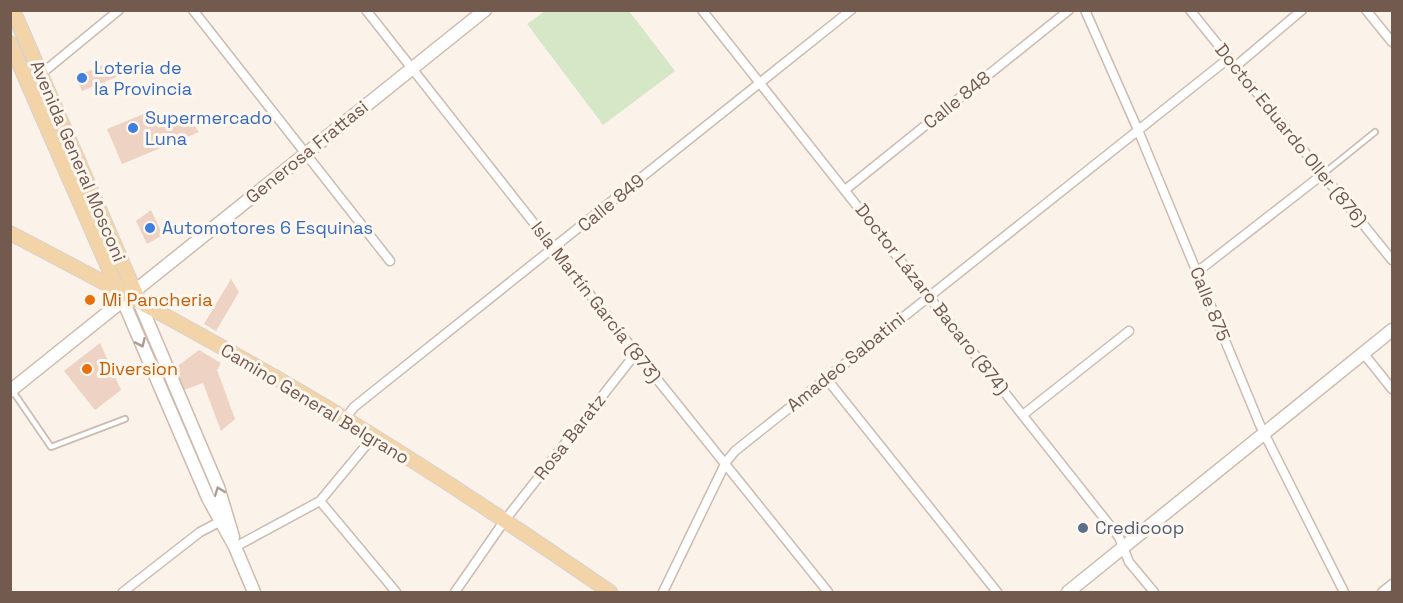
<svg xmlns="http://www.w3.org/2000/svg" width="1403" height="603" viewBox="0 0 1403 603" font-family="'Space Grotesk',sans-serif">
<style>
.green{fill:#d6e7c8}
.building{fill:#eed2c3}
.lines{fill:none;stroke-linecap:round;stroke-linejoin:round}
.service-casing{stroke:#ccbbb0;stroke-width:8}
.minor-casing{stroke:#ccbbb0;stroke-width:11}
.secondary-casing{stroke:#cebbae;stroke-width:15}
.primary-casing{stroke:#d8d1ce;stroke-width:16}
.service{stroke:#fff;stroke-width:4.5}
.minor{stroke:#fff;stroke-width:8}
.secondary{stroke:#fff;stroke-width:12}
.primary{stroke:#f3d4a8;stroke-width:14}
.oneway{stroke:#ab9c95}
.shop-dot{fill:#3f7fe0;stroke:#fef7ef;stroke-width:2}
.food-dot{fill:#e8710a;stroke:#fef7ef;stroke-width:2}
.service-dot{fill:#5c6f8a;stroke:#fef7ef;stroke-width:2}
.labels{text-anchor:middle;stroke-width:6;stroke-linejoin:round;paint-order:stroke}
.shop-label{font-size:18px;fill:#366cbe;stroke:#fef7ef;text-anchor:start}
.street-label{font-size:18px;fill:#735a4f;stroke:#fef7ef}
.food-label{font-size:18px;fill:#c56008;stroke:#fef7ef;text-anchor:start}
.service-label{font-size:18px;fill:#4e5e75;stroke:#fef7ef;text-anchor:start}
</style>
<rect width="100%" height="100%" fill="#fbf3e9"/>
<path class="green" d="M546 10 629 11 675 71 603 125 527 24Z
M10 14 126 284 121 283 11 28Z"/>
<path class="building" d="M109 63 119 76 82 91 76 76Z
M151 111 158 128 187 116 199 132 122 164 107 129Z
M151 210 163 235 147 244 136 221Z
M231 279 239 292 216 331 204 324Z
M100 343 121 390 95 410 64 371Z
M199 350 221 363 217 370 235 419 221 431 203 383 184 390 175 368Z"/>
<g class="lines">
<g class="service-casing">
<path id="service" d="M1323 174 1375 132
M12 390 51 447 125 419"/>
</g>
<g class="minor-casing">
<path id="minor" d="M193 10 390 261
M366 10 636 353 828 592
M702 10 1119 537 1129 562 1154 592
M1085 10 1138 130 1260 425 1344 592
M1190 10 1392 260
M1366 10 1392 42
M1236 66 1302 10
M41 74 119 10
M845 190 1069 10
M1197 272 1323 174
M1364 354 1392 389
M826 378 997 592
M1024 414 1129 331
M345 419 354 407 851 10
M320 501 396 592
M235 547 320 501 373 437
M123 592 200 532 223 520
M455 592 505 520 636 353
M663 592 726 462 735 451 1229 58
M1382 592 1392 584"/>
</g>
<g class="secondary-casing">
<path id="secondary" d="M121 296 208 498 235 547 254 592
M138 299 218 487 233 537
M10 391 485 10
M1068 592 1392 330"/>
</g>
<g class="primary-casing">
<path id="primary" d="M13 10 138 299
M10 43 118 290
M10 233C123 292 235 352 344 418 435 473 523 532 610 592"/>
</g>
<use href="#service" class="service"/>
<use href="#minor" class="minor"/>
<use href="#secondary" class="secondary"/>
<use href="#primary" class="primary"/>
</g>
<defs><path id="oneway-chevron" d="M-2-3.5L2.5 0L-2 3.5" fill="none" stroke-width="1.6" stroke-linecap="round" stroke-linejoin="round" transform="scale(1.5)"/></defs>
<g class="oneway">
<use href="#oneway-chevron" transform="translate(141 343) rotate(66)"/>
<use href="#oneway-chevron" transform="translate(219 491) rotate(-111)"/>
</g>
<g class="shop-dot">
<circle cx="82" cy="78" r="6"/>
<circle cx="133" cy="128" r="6"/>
<circle cx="150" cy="228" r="6"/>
</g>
<g class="food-dot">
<circle cx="90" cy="300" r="6"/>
<circle cx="87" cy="369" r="6"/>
</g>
<circle class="service-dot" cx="1083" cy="528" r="6"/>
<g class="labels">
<g class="shop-label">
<text x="94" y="74">Loteria de<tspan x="94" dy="21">la Provincia</tspan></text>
<text x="145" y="124">Supermercado<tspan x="145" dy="21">Luna</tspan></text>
<text x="162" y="234">Automotores 6 Esquinas</text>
</g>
<g class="street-label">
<text transform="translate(957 100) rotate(-39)" y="6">Calle 848</text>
<text transform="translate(1291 135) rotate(51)" y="6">Doctor Eduardo Oller (876)</text>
<text transform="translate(307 152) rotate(-39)" y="6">Generosa Frattasi</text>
<text transform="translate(78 161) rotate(67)" y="6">Avenida General Mosconi</text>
<text transform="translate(611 203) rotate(-39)" y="6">Calle 849</text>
<text transform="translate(932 299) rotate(52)" y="6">Doctor Lázaro Bacaro (874)</text>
<text transform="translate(596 302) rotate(52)" y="6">Isla Martín García (873)</text>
<text transform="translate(1210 304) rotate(68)" y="6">Calle 875</text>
<text transform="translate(846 362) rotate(-39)" y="6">Amadeo Sabatini</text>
<text transform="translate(315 404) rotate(31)" y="6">Camino General Belgrano</text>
<text transform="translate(570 437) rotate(-52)" y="6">Rosa Baratz</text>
</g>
<g class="food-label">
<text x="102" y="306">Mi Pancheria</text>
<text x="99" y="375">Diversion</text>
</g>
<g class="service-label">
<text x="1095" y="534">Credicoop</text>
</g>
</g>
<rect width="1403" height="603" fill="none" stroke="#735a4f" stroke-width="24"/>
</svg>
